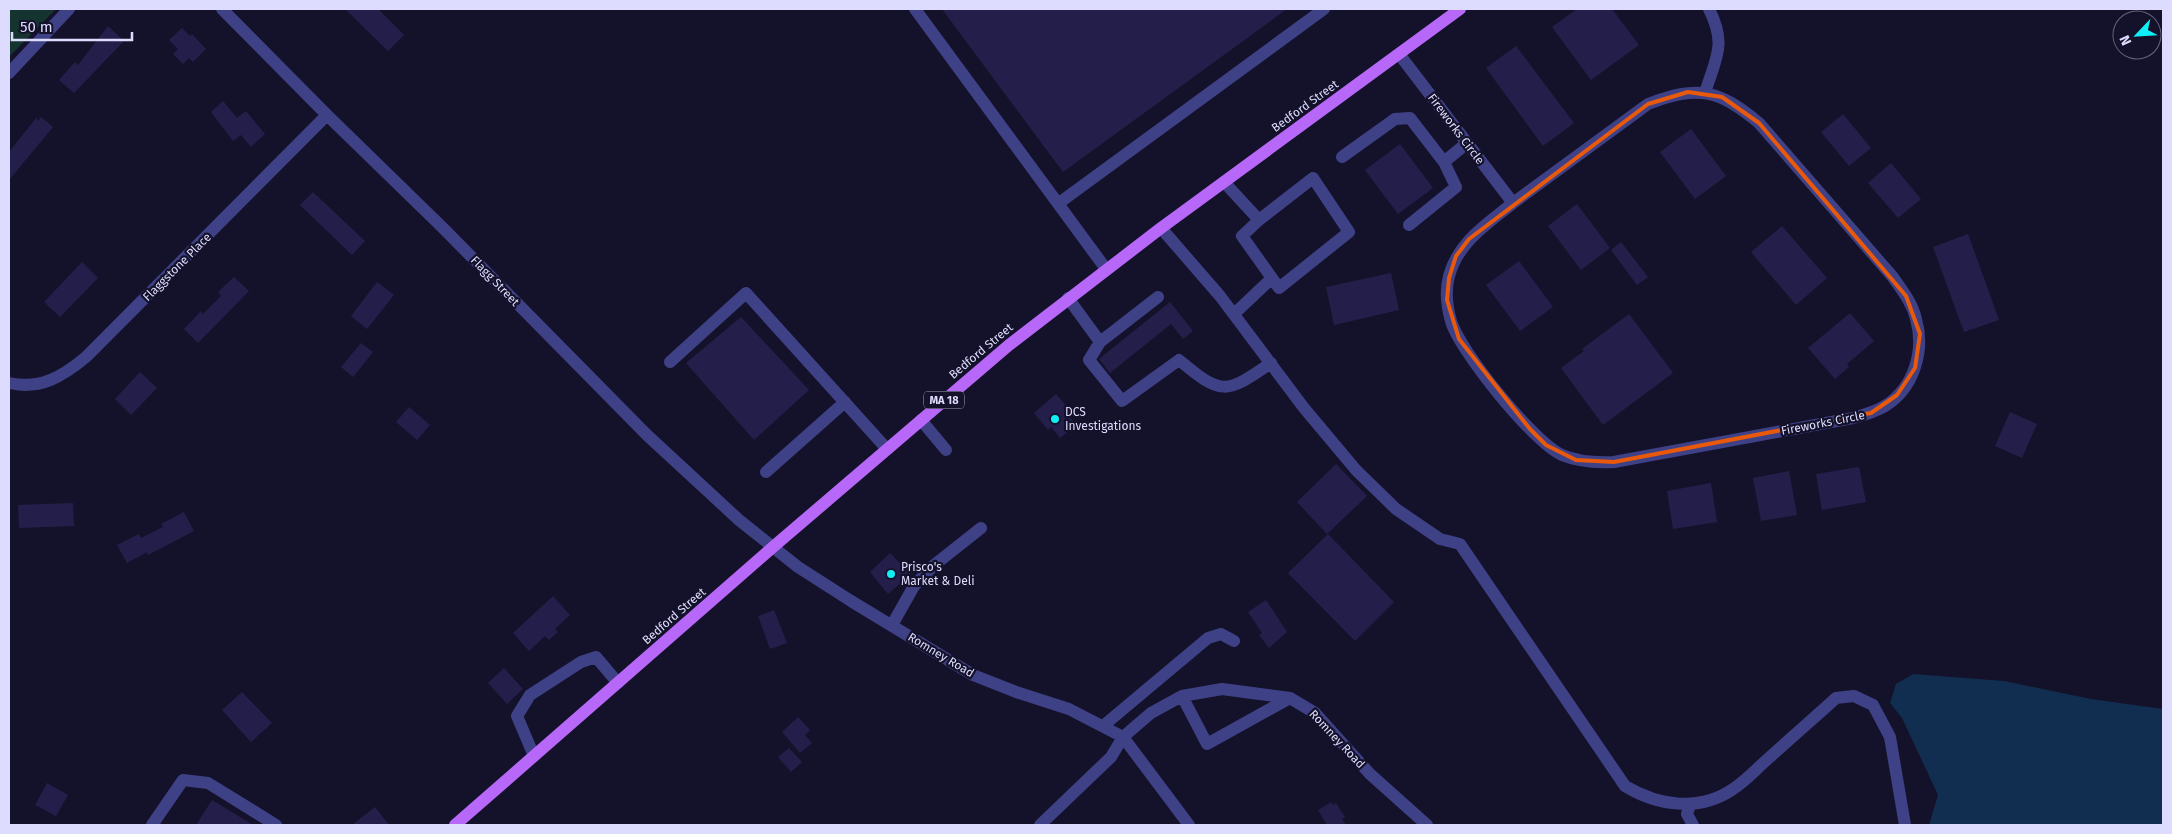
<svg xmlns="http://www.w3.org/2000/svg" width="2172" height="834" font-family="'Fira Sans',sans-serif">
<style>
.green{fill:#153430}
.water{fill:#112d4f}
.building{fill:#241f4a}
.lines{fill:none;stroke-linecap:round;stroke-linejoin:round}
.minor{stroke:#3f4187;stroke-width:12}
.major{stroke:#b868f9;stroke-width:12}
.marked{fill:none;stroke:#e8590c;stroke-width:4;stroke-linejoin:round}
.poi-dot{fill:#10eff5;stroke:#14122a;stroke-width:2}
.labels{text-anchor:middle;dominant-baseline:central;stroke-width:4.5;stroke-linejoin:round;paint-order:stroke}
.shield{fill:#14122a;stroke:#a19fbe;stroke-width:1}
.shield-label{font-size:11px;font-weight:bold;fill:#dedcfe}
.street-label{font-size:12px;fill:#dedcfe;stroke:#14122a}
.poi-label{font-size:12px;fill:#dedcfe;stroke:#14122a;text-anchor:start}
</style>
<rect width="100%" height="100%" fill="#14122a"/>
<path class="green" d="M 9,9 L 56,9 L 9,57 Z"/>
<path class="water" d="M 1913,674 L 2004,681 L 2091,699 L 2163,709 L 2163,825 L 1929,825 L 1938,795 L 1902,718 L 1890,703 L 1896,684 Z"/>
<path class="building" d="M 345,9 L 378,9 L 404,35 L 388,51 Z
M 942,9 L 1287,9 L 1063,172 Z
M 1577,9 L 1612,9 L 1639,45 L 1591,80 L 1552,27 Z
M 108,26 L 124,41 L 74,93 L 59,80 L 75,62 L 78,65 Z
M 182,28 L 190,36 L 192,34 L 206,49 L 193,62 L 189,58 L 183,64 L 173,54 L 178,49 L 169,40 Z
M 1516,46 L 1574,123 L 1543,146 L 1486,68 Z
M 223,101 L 237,118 L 246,111 L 265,134 L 251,147 L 241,135 L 233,141 L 211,112 Z
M 1843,114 L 1871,148 L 1849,166 L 1821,132 Z
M 41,117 L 53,127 L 9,180 L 9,152 L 36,118 L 38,121 Z
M 1691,129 L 1726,176 L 1695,199 L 1660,152 Z
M 1400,144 L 1433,188 L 1398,214 L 1365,170 Z
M 1891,163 L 1921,199 L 1898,218 L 1868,183 Z
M 313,192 L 365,241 L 352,255 L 300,205 Z
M 1577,204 L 1610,248 L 1581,270 L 1548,226 Z
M 1782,226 L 1827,278 L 1796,305 L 1751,252 Z
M 1968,234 L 1999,320 L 1964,332 L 1933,247 Z
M 1621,242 L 1648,277 L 1637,285 L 1611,250 Z
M 1519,261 L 1553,307 L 1520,331 L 1486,285 Z
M 82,262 L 98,278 L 60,317 L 44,302 Z
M 1391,273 L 1399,310 L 1334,325 L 1326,287 Z
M 234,277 L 249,291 L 198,343 L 184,329 L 201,311 L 203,314 L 221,296 L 218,292 Z
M 377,282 L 394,295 L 367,329 L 351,316 Z
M 1170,302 L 1193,331 L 1183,339 L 1171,324 L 1110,373 L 1099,359 Z
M 1850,313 L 1874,341 L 1847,364 L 1849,367 L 1835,379 L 1808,348 Z
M 1629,314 L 1673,373 L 1603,425 L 1561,368 L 1584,351 L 1582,349 Z
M 741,317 L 809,390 L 754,440 L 686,363 Z
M 361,343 L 373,352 L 353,377 L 341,367 Z
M 140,372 L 157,388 L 131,415 L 115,399 Z
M 1056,394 L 1070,410 L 1067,413 L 1076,425 L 1060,438 L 1051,427 L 1048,430 L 1034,413 Z
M 409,407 L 430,425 L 417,440 L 396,422 Z
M 2010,412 L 2037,424 L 2022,458 L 1995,446 Z
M 1336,464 L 1367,496 L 1327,534 L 1297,502 Z
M 1859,467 L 1866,502 L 1822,510 L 1816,474 Z
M 1789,471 L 1797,515 L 1761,521 L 1753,478 Z
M 1711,483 L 1717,522 L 1673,529 L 1667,491 Z
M 73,503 L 74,526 L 19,528 L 18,505 Z
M 184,512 L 194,531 L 148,555 L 147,552 L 127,563 L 117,545 L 139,534 L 141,538 L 163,527 L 161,524 Z
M 1328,534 L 1394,602 L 1355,641 L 1288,573 Z
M 890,553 L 911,574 L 888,594 L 870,572 Z
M 553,596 L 570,615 L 555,629 L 558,632 L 549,640 L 545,636 L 529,651 L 513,633 Z
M 1266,600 L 1287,632 L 1269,648 L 1259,635 L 1262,633 L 1248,612 Z
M 774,610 L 787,643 L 770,649 L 758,616 Z
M 504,668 L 523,689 L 507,704 L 488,683 Z
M 242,692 L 272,723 L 251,742 L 222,710 Z
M 798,717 L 810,730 L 805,735 L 812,743 L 800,753 L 782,732 Z
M 789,748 L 802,762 L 791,772 L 778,757 Z
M 47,783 L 68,795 L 56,816 L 35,805 Z
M 212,800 L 253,825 L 196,825 Z
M 1331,802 L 1333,805 L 1336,803 L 1345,817 L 1342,819 L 1346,825 L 1327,825 L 1318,810 Z
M 375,807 L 389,825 L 352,825 Z"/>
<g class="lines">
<path class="minor" d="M 222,9 L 327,115 L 443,228 L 647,435 L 739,520 L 798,567 L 851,601 L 973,675 L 1016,692 L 1069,709 L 1123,737 L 1189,825
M 915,9 L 1106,269
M 1399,54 L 1513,203 C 1487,224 1458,242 1449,276 C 1445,291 1447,307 1451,321 C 1459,350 1534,443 1562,455 C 1579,462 1596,463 1614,462 L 1853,418 C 1864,415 1875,412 1885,406 C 1914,388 1925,351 1916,319 C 1912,302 1901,289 1892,276 L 1759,123 C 1718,89 1698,85 1648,104 L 1513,203
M 9,73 L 69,9
M 1705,93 C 1716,57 1727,45 1709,9
M 1342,157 L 1395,119 L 1410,118 L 1444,162 L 1467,143
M 1224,182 L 1259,220 L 1313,178 L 1349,232 L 1279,288 L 1242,236 L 1259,220
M 1059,203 L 1324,9
M 1409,225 L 1456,187 L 1444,162
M 1161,228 L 1220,296 L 1304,408 L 1356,470 L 1396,509 L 1440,539 L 1460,544 L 1625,786 C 1658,806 1700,812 1733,789 C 1747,780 1758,767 1770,757 C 1792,737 1814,718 1836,698 L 1854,696 L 1873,705 L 1890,737 L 1905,825
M 1068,298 L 1100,342 L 1158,297
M 1234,314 L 1272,278
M 1100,342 L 1089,360 L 1122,401 L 1179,360 C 1221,395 1225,395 1271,363
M 670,362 L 746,293 L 887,449
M 9,383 C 40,390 62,377 86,357 L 327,115
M 921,420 L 946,450
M 766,472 L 845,402
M 892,625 L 914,586 L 933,566 L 981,528
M 1182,696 L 1207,744 L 1290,698
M 1103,726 L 1208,638 L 1221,634 L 1234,641
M 534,756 L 517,716 L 530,695 L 581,662 L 596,657 L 618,683
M 1690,805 L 1687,814 L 1693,825
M 152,825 L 183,780 L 208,783 L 276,825
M 1040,825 L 1111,757 L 1123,737 L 1151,713 L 1182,696 L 1222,689 L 1290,698 L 1315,713 L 1370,774 L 1427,825"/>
<path class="major" d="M 455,825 L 773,547 L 1009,345 L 1161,228 L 1460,9"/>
</g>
<path class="marked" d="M 1688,92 L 1722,97 L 1759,123 L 1906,296 L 1920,334 L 1915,368 L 1897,395 L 1871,413 L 1614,462 L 1576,460 L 1546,445 L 1530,429 L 1459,339 L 1447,300 L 1449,278 L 1456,256 L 1469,239 L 1648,104 Z"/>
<g class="poi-dot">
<circle cx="1055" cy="419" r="5"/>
<circle cx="891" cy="574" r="5"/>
</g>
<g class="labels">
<rect class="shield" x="924" y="391.5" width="40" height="17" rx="4"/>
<g class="shield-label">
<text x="944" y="400">MA 18</text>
</g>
<g class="street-label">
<text transform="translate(1305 106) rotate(-36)">Bedford Street</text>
<text transform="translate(1456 129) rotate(53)">Fireworks Circle</text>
<text transform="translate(177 267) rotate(-45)">Flaggstone Place</text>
<text transform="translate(495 281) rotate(46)">Flagg Street</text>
<text transform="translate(981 351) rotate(-40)">Bedford Street</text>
<text transform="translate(1823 423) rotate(-11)">Fireworks Circle</text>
<text transform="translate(674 616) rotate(-41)">Bedford Street</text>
<text transform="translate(941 655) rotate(31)">Romney Road</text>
<text transform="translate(1337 739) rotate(47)">Romney Road</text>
</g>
<g class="poi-label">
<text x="1065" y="412">DCS<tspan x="1065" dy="14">Investigations</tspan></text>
<text x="901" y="567">Prisco's<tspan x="901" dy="14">Market &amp; Deli</tspan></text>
</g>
</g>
<rect width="2172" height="834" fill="none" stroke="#dedcfe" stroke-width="20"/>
<g transform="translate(2137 35) rotate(245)"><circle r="24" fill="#14122a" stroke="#65637f"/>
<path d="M0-4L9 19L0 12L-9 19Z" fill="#10eff5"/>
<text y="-8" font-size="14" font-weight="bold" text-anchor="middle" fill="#dedcfe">N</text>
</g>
<path d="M12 32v8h120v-8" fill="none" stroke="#dedcfe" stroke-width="2.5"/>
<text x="20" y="32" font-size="15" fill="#dedcfe" stroke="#14122a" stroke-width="4" paint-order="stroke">50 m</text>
</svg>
